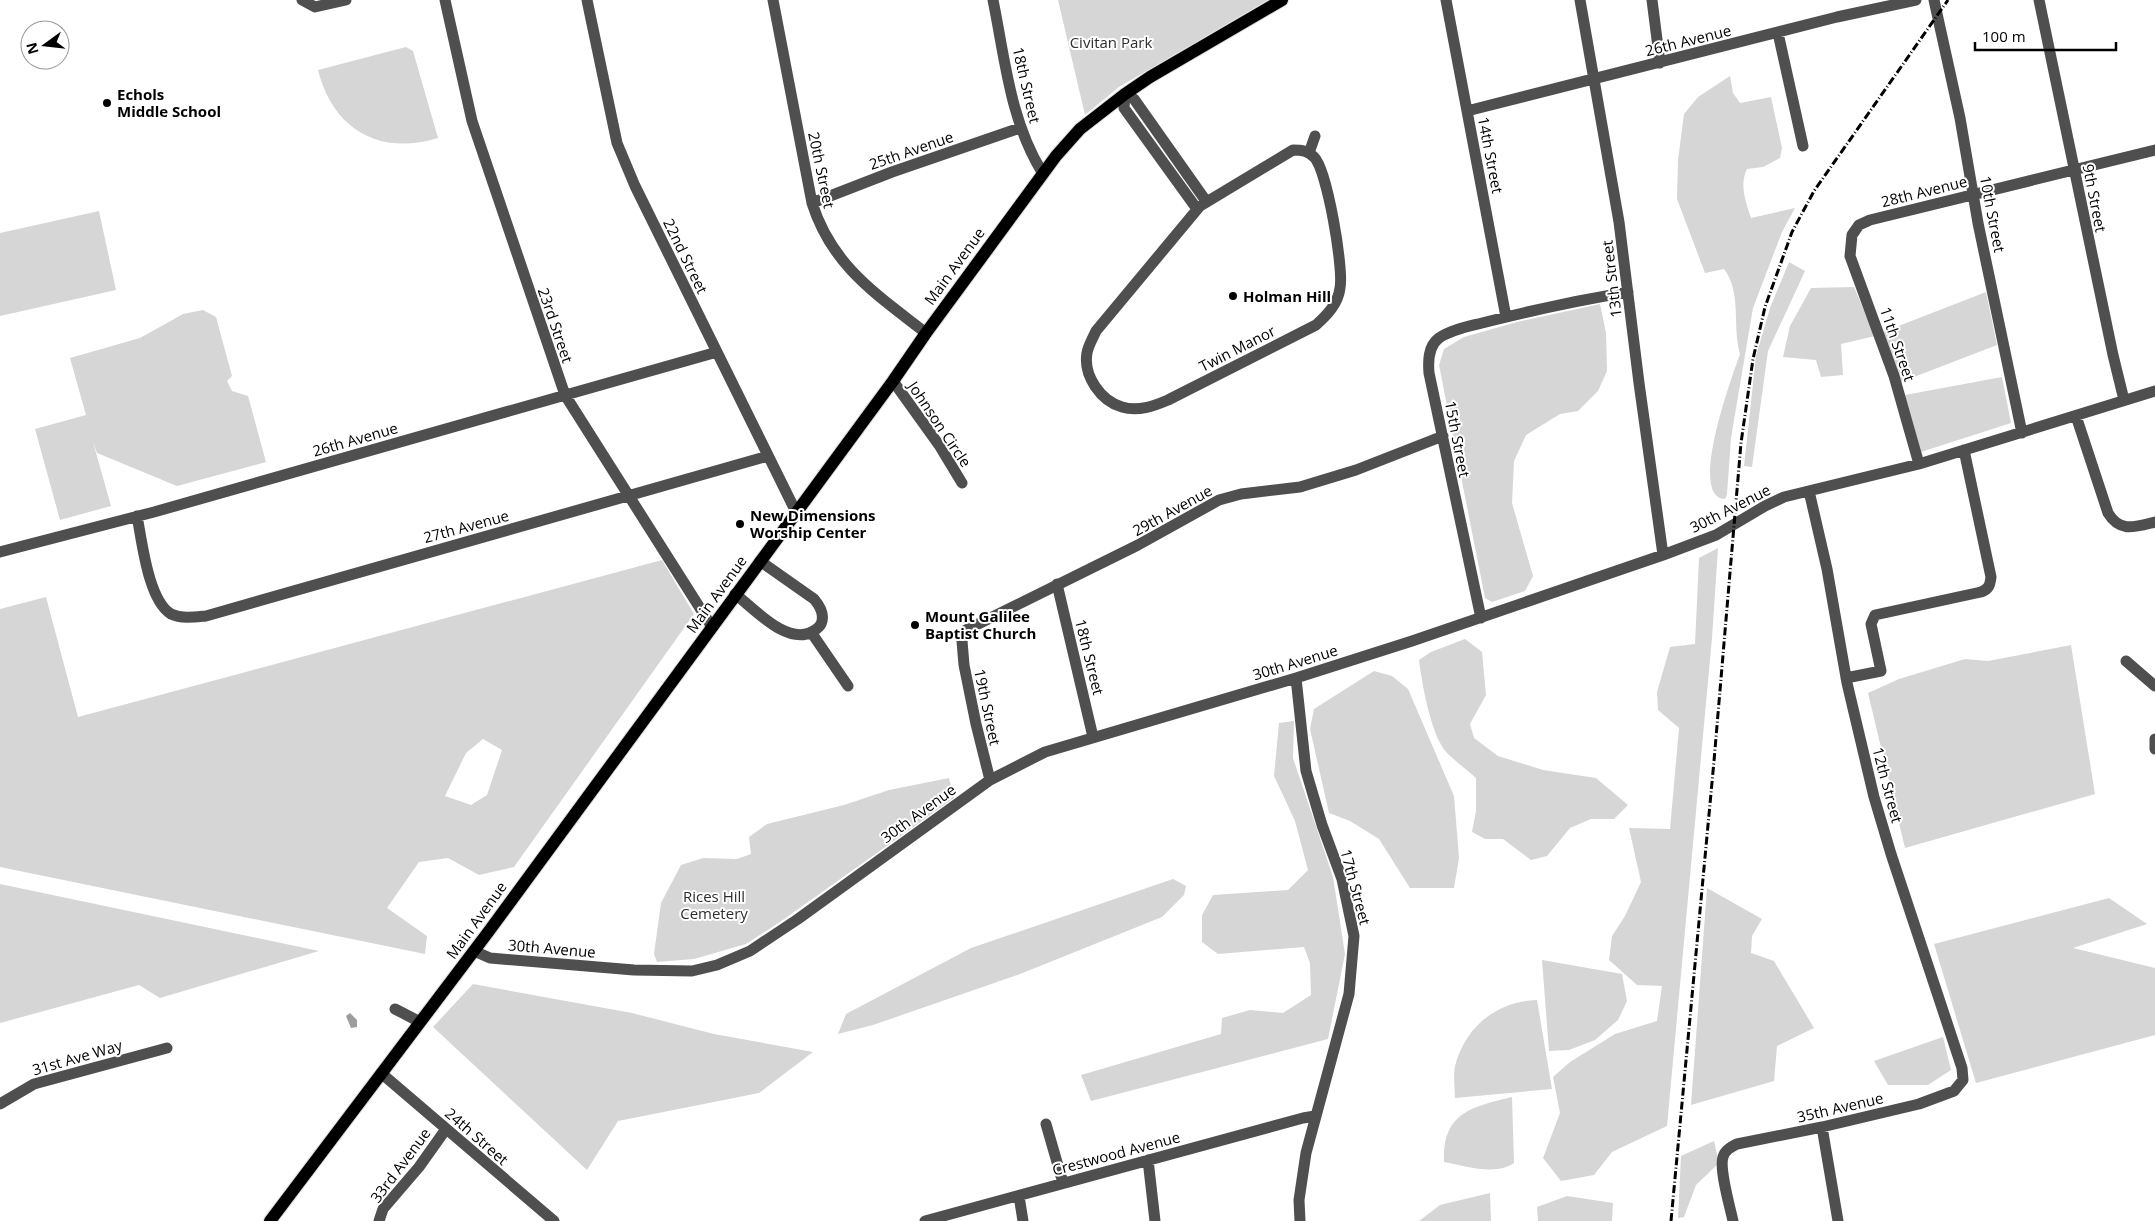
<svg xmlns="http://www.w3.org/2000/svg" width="2155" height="1221" font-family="'Open Sans',sans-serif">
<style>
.green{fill:#d6d6d6;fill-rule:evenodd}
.water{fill:#9d9d9d}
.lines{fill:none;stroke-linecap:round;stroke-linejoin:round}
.major-casing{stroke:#dbdbdb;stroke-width:14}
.minor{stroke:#4f4f4f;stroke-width:11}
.major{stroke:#000;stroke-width:12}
.rail{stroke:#000;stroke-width:3;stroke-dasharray:8 2.5 1 2.5;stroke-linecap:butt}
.poi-dot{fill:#000;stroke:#fff;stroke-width:2}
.labels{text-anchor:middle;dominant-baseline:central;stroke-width:4;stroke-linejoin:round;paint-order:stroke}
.street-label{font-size:15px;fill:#000;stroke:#fff}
.park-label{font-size:15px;fill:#2d2d2d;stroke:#fff}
.poi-label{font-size:15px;font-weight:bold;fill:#000;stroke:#fff;text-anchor:start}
</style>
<rect width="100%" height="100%" fill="#fff"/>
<path class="green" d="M 1058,0 L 1268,0 L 1119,87 L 1085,115 Z
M 406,47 L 413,51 L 438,138 C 380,156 333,130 318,70 Z
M 1730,76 L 1733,93 L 1740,103 L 1771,97 L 1782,148 L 1780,158 L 1763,167 L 1747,169 C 1739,185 1746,202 1751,218 L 1795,208 L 1782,232 L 1753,308 L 1731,438 L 1727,494 L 1725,499 C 1687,498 1733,374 1740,354 C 1732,327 1742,292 1724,269 L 1705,273 L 1677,199 L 1678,160 L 1684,114 L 1698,97 Z
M 99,211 L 116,290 L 0,316 L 0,233 Z
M 1789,262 L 1805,271 L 1768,351 L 1752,467 L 1744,466 L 1756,356 L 1770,308 Z
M 1854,287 L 1875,336 L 1841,344 L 1843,375 L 1821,377 L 1816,360 L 1783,357 L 1790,326 L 1811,288 Z
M 1986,292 L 1997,345 L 1901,382 L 1883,332 Z
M 1600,304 L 1606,333 L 1607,371 L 1598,391 L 1578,411 L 1560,414 L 1526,435 L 1514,461 L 1512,503 L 1533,576 L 1525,591 L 1492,602 L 1485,598 L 1439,365 L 1444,349 L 1464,337 L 1517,322 Z
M 203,310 L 216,317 L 232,376 L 227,381 L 232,391 L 248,396 L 266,462 L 177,486 L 97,453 L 93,442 L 111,506 L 60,520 L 35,429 L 86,415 L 70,358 L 140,338 L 183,314 Z
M 2002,377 L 2011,423 L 1921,452 L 1905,395 Z
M 1718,548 L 1712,638 L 1667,1126 L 1612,1152 L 1594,1175 L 1561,1181 L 1543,1158 L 1560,1113 L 1553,1077 L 1570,1062 L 1615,1034 L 1657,1021 L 1662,986 L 1637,985 L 1609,960 L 1612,936 L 1625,916 L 1641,882 L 1629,828 L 1670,829 L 1679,728 L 1658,710 L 1657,692 L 1670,647 L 1695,644 L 1699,558 Z
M 662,560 L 694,614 L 514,867 L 479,875 L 448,858 L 419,862 L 387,908 L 427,936 L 425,954 L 0,867 L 0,609 L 46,597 L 78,717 ZM 483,739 L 502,750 L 487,795 L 471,805 L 445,796 L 466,753 Z
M 1465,639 L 1482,652 L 1486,695 L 1470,724 L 1474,738 L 1498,756 L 1543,770 L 1596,778 L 1628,805 L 1614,819 L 1591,819 L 1570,828 L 1547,856 L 1531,860 L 1503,839 L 1485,839 L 1472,832 L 1476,811 L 1476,778 C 1467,770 1456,762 1447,753 C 1431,736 1422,684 1419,660 L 1431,652 Z
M 2071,645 L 2095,794 L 1905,848 L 1868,693 L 1899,679 L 1965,659 L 1988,661 Z
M 1374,671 L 1392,676 L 1408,689 L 1454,796 L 1459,858 L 1454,888 L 1410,888 L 1379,839 L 1350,821 L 1329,813 L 1310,729 L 1314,709 Z
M 1294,721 L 1293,758 L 1333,877 L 1345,954 L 1328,1039 L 1091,1101 L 1081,1075 L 1221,1034 L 1222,1018 L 1250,1010 L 1283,1013 L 1311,995 L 1310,963 L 1304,947 L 1218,954 L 1202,942 L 1202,915 L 1213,895 L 1288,890 L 1308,870 L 1295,821 L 1274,776 L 1279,723 Z
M 949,778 L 954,798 L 780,922 L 746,944 L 694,959 L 657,962 L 654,954 L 661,903 L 681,865 L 703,858 L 737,859 L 751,854 L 749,837 L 767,824 L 844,805 L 889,790 Z
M 1173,879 L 1186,886 L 1184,895 L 1162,917 L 1020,974 L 873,1025 L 838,1034 L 846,1014 L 971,948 Z
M 0,884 L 319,951 L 160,998 L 139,985 L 0,1023 Z
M 1707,888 L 1762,919 L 1752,936 L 1751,953 L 1774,961 L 1814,1028 L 1777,1046 L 1774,1081 L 1691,1105 Z
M 2109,898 L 2147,924 L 2073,948 L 2155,968 L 2155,1035 L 1976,1083 L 1934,944 Z
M 1542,960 L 1622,974 L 1627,1001 L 1618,1020 L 1595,1040 L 1569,1050 L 1549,1051 Z
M 473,984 L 632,1013 L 714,1034 L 813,1052 L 759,1093 L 618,1121 L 587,1170 L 433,1027 Z
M 1537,1000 L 1552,1089 L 1455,1098 C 1455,1088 1453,1076 1455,1066 C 1465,1027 1497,1001 1537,1000 Z
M 1943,1037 L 1951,1070 L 1928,1085 L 1888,1085 L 1874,1061 Z
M 1512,1097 L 1514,1163 C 1495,1176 1466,1166 1444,1162 C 1442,1113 1471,1107 1512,1097 Z
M 1714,1141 L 1719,1163 L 1696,1185 L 1684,1217 L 1678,1218 L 1681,1156 Z
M 1490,1193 L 1491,1221 L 1419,1221 L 1440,1205 Z
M 1567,1196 L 1613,1203 L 1612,1221 L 1538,1221 L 1537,1207 Z"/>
<path class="water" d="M 350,1013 L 357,1020 L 357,1027 L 351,1028 L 346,1016 Z"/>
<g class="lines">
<g class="major-casing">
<path id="major" d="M 270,1221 L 489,931 L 893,381 L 926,333 L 1056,156 L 1080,129 L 1125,94 L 1150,77 L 1282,0"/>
</g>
<path class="minor" d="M 302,0 L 315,7 L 346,0
M 445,0 L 472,121 L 565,395 L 712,627
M 587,0 L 617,143 L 635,186 L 796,512
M 773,0 L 812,203 C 832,266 876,294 926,333
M 993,0 C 1005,59 1010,120 1042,172
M 1446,0 L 1506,317
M 1580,0 L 1619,222 L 1639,383 L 1663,555
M 1652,0 L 1660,63
M 1934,0 L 1960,118 L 1978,223 L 2022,433
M 2039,0 L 2113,355 L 2124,400
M 1778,33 L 1803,146
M 1467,111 L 1837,17 L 1916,0
M 1293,150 C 1302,150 1308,151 1314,157 C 1327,169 1344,269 1340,288 C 1338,304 1327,315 1316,325 L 1168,400 C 1154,406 1138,412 1122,407 C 1101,401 1083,376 1087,353 C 1088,346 1093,338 1096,331 L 1200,206 Z
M 1309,153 L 1315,136
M 812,203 L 892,172 L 1020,128
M 1197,209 L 1124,108 L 1125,94 L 1134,99 L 1206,201
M 893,381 L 939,445 L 962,483
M 2076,416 L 2108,513 C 2120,533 2135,527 2155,522
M 1919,464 L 1894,376 L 1850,256 L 1852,235 L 1859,225 L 1870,220 L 2155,150
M 137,516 C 142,541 148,600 171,614 C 182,619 195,617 206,616 L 768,456
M 0,552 L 154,512 L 717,352
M 1057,584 L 1093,737
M 735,594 C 755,609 786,645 812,632 C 815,630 819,628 821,624 C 825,615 820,606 814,599 L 760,561
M 1481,618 L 1429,373 C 1428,361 1428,346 1439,338 C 1452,329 1471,326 1486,322 C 1533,310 1580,300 1628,292
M 811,632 L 848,686
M 2126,661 L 2155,686
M 1296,678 L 1306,771 L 1322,825 L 1342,879 L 1354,936 L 1349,994 L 1306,1153 L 1299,1200 L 1300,1221
M 1846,678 L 1881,671 L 1871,624 L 1875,615 L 1981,592 C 1989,589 1990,585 1991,577 L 1964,450
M 2155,739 L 2155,749
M 990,780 L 976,724 L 964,665 L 962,641 L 966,630 L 1138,545 L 1219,500 L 1241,494 L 1300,487 L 1356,470 L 1443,436
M 474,951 L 490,958 L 634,970 L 692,971 L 717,965 L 750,951 L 798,919 L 990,780 L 1045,752 L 1296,678 L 1412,641 L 1663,555 L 1716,535 L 1765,506 L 1784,497 L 1919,464 L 2155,391
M 395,1009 L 420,1022
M 381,1073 L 554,1221
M 0,1104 L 34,1084 L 167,1048
M 1046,1124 L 1063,1183
M 1822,1127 L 1838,1221
M 1148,1160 L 1155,1221
M 1019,1196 L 1023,1221
M 379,1221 L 383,1209 L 419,1167 L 446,1129
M 925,1221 L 1303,1118 L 1315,1116
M 1733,1221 C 1730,1207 1719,1169 1723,1157 C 1725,1150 1731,1147 1737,1144 L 1822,1127 L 1919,1104 L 1954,1091 L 1963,1080 L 1962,1068 L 1891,854 L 1874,797 L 1847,683 L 1827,569 L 1809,491"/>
<use href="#major" class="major"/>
<path class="rail" d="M 1671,1221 L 1714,761 L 1741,443 L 1753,359 L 1765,307 L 1792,232 L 1814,191 L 1948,0"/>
</g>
<g class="poi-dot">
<circle cx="107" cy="103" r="5"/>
<circle cx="1233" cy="296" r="5"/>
<circle cx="740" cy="524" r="5"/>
<circle cx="915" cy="625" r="5"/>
</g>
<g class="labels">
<g class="street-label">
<text transform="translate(1688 40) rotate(-14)">26th Avenue</text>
<text transform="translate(1027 85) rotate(77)">18th Street</text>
<text transform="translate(911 150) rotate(-19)">25th Avenue</text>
<text transform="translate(1491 155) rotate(79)">14th Street</text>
<text transform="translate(822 170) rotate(78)">20th Street</text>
<text transform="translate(1924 191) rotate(-14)">28th Avenue</text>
<text transform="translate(2095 198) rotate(79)">9th Street</text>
<text transform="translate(1993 214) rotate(79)">10th Street</text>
<text transform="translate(686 256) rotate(64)">22nd Street</text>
<text transform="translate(954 266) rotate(-54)">Main Avenue</text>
<text transform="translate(1611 279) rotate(-97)">13th Street</text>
<text transform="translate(556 325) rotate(71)">23rd Street</text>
<text transform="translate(1898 344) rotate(71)">11th Street</text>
<text transform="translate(1237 348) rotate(-27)">Twin Manor</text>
<text transform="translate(940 424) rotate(56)">Johnson Circle</text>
<text transform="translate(355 439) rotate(-16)">26th Avenue</text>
<text transform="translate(1458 439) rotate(79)">15th Street</text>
<text transform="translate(1730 508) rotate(-27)">30th Avenue</text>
<text transform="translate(1172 510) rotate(-29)">29th Avenue</text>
<text transform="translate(466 526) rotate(-15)">27th Avenue</text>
<text transform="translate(716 594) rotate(-54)">Main Avenue</text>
<text transform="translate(1090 657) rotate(76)">18th Street</text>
<text transform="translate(1295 662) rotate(-17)">30th Avenue</text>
<text transform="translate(988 707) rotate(78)">19th Street</text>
<text transform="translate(1888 785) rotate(75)">12th Street</text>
<text transform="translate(918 813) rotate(-36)">30th Avenue</text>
<text transform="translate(1356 887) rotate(75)">17th Street</text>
<text transform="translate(476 920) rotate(-54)">Main Avenue</text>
<text transform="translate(552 948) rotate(5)">30th Avenue</text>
<text transform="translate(77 1057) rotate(-16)">31st Ave Way</text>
<text transform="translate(1840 1107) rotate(-13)">35th Avenue</text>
<text transform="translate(477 1136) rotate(41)">24th Street</text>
<text transform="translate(1116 1153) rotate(-15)">Crestwood Avenue</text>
<text transform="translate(400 1165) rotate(-53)">33rd Avenue</text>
</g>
<g class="park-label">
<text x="1111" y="42">Civitan Park</text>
<text x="714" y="896">Rices Hill<tspan x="714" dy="17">Cemetery</tspan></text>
</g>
<g class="poi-label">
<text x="117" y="94">Echols<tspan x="117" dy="17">Middle School</tspan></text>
<text x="1243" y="296">Holman Hill</text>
<text x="750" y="515">New Dimensions<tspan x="750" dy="17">Worship Center</tspan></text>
<text x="925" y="616">Mount Galilee<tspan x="925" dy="17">Baptist Church</tspan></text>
</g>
</g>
<g transform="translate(45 45) rotate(255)"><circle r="24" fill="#ffffff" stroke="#999999"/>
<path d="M0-4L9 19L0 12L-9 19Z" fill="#000000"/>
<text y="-8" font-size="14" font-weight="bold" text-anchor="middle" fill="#000000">N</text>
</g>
<path d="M1975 42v8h141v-8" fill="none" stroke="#000000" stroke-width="2.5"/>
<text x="1982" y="42" font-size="15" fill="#000000" stroke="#ffffff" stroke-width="4" paint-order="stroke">100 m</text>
</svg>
